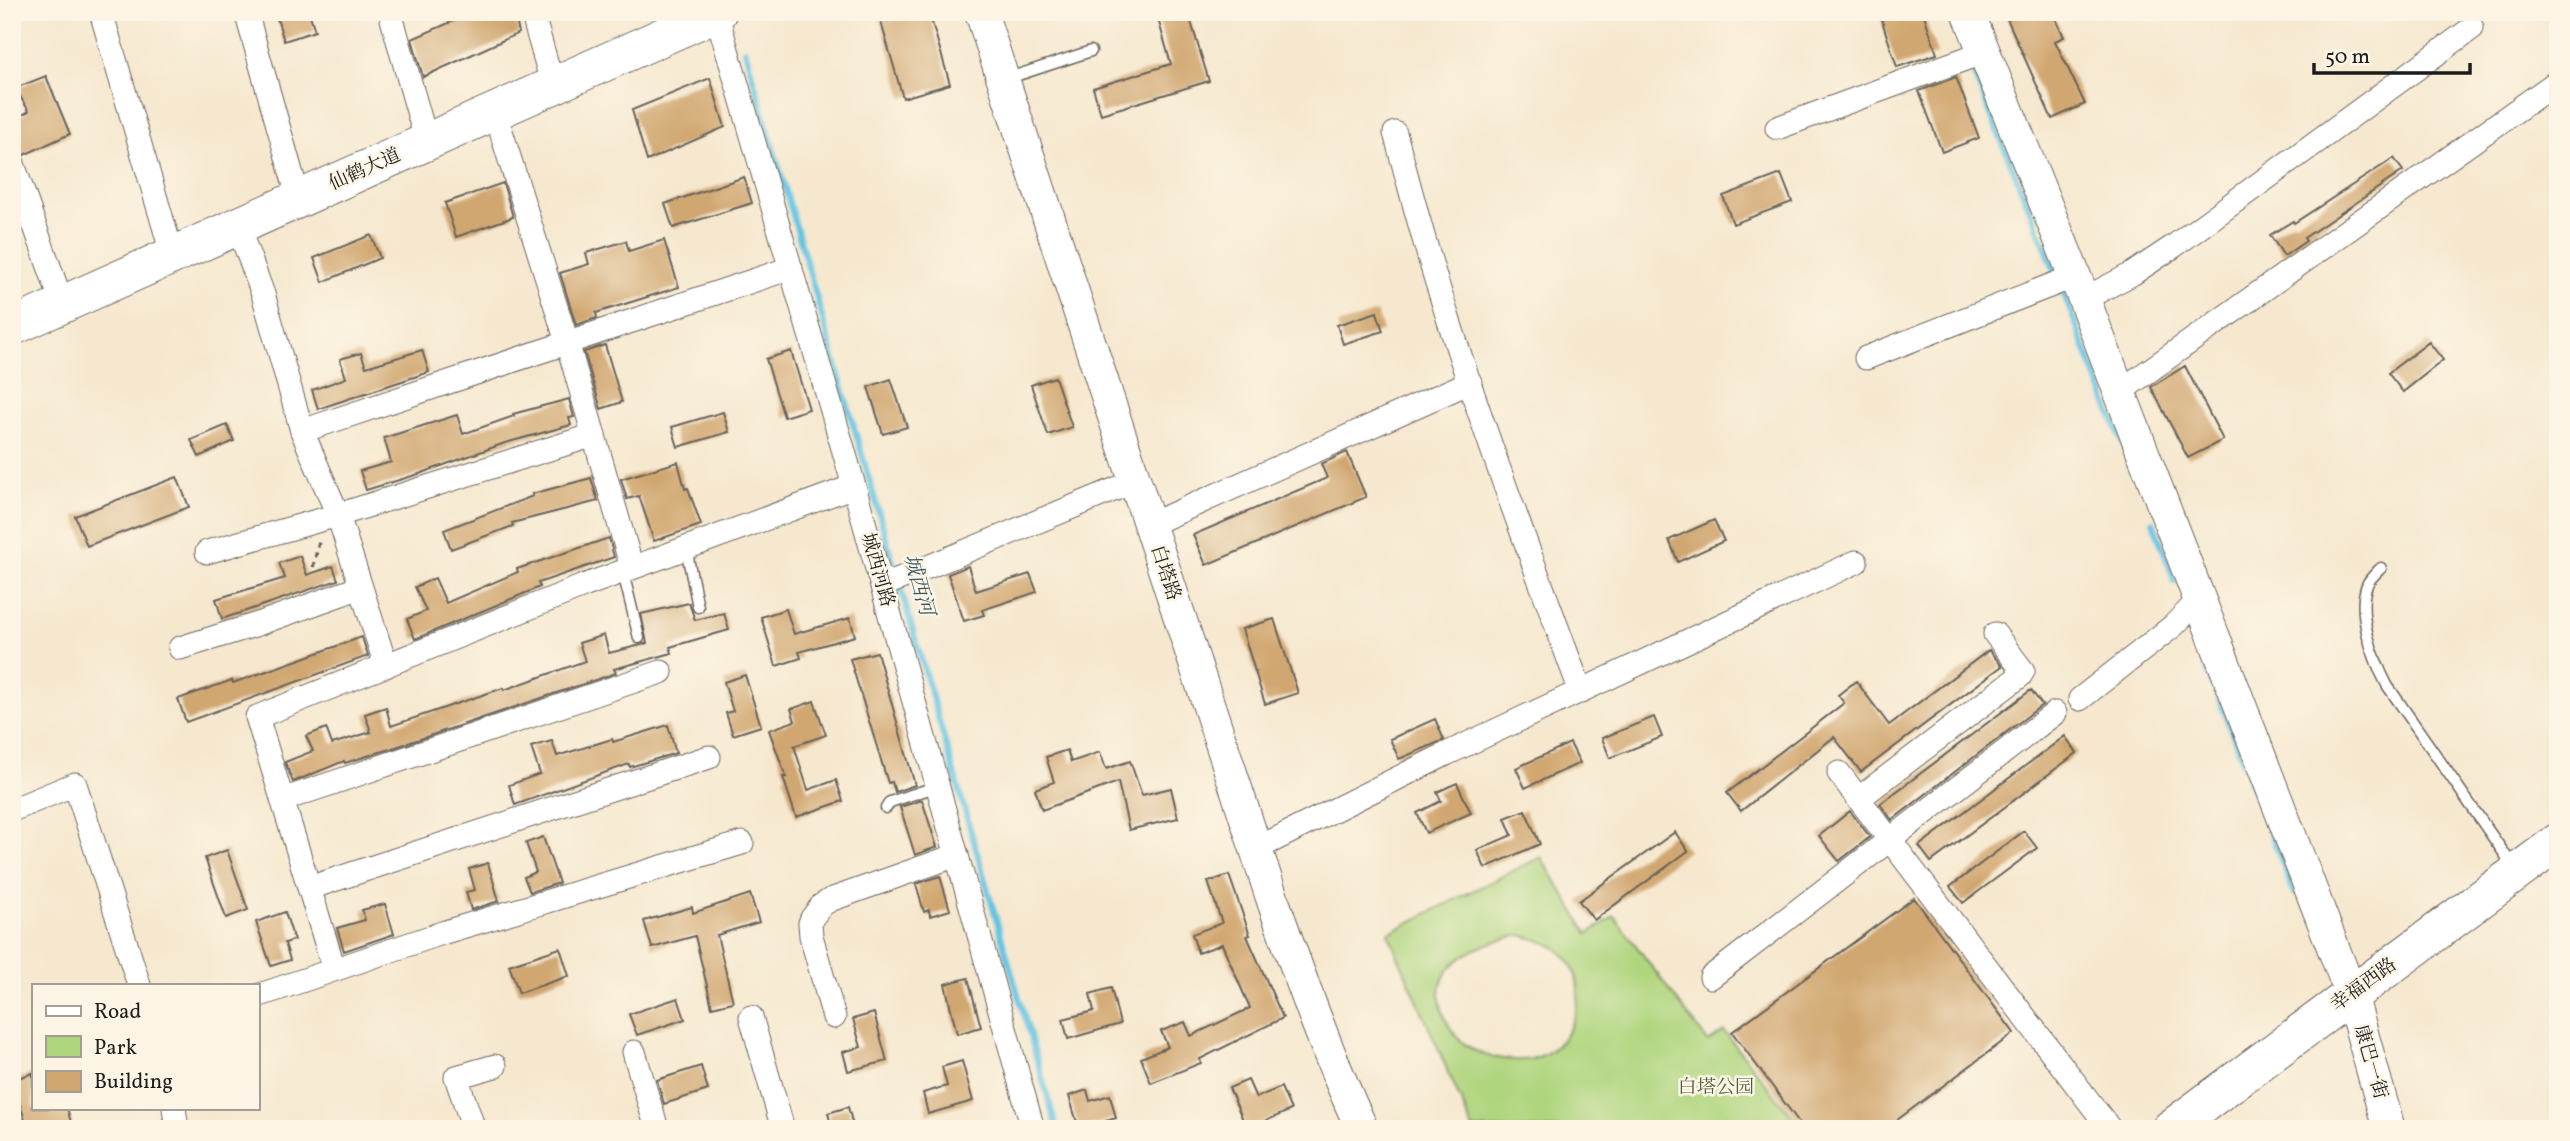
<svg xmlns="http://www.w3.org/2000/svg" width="2570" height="1141" font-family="Vollkorn,'Noto Serif SC',serif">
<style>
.green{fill:#afd57e;stroke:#66784d;stroke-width:2;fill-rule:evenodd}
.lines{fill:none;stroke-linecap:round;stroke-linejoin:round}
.stream{stroke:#65c4e3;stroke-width:6}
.building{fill:#d1a771}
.lane-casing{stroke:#68635b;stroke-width:13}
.street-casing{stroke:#68635b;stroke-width:25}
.secondary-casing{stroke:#68635b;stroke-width:34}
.primary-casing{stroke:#68635b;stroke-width:39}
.path{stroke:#68635b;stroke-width:3.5;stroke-dasharray:5 5;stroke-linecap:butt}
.lane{stroke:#fff;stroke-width:10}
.street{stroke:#fff;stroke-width:23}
.secondary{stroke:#fff;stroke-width:32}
.primary{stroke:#fff;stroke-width:37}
.labels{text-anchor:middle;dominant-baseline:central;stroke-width:5;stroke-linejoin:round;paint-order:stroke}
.street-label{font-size:19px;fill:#1c1c1c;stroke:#fcf5e5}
.park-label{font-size:19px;fill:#4f5d3e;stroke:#fcf5e5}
.water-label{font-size:21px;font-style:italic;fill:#365762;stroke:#fcf5e5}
</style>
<rect width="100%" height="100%" fill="#fcf5e5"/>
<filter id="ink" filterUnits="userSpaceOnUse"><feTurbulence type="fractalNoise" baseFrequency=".0143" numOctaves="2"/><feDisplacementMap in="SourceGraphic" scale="14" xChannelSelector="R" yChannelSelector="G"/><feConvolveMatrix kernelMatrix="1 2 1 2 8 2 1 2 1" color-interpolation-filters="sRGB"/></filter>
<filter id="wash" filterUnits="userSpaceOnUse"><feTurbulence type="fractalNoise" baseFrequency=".00686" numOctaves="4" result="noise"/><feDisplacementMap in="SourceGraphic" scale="28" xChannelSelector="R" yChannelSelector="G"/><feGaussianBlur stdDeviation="1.57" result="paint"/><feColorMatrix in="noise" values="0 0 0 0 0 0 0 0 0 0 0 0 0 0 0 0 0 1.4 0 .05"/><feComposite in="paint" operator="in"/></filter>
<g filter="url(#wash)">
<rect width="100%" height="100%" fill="#f6e8cf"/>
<path class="green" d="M 1541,857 L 1588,934 L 1614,916 L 1708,1042 L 1724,1031 L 1802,1129 L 1473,1129 L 1388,933 ZM 1521,935 C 1533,939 1546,941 1556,948 C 1594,974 1580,1039 1541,1056 C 1527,1062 1508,1061 1493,1057 C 1478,1054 1467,1048 1457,1037 C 1450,1029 1445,1019 1442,1009 C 1428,961 1485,942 1521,935 Z"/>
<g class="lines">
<path class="stream" d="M 1950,12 L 1963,47
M 745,50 L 1057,1129
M 1971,66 L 2057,276
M 2062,290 L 2125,449
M 2153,522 L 2175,582
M 2190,624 L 2194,634
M 2200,651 L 2294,893"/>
</g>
<g id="blocks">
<path class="building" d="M 275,12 L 309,12 L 315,31 L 284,41 Z
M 474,12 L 514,12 L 519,33 L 423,77 L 412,39 Z
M 878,12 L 929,12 L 950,84 L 903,98 Z
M 1156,12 L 1188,12 L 1209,81 L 1101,114 L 1093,88 L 1171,64 Z
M 1879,12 L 1923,12 L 1937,54 L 1897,67 Z
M 2004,12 L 2053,12 L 2064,37 L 2055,41 L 2085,104 L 2052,119 Z
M 46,76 L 70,134 L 24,155 L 12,135 L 12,121 L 29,111 L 15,88 Z
M 1956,77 L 1979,138 L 1942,152 L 1919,91 Z
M 710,78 L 725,127 L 647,161 L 632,110 Z
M 2394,158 L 2403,171 L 2304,238 L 2306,241 L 2284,256 L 2270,235 L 2293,221 L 2294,223 Z
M 1781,174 L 1792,202 L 1733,224 L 1723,196 Z
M 744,177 L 752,203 L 673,228 L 665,204 Z
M 503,183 L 513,217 L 456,237 L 445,203 Z
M 371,235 L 380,258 L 323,282 L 314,258 Z
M 664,240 L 679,287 L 596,313 L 597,318 L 576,325 L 560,273 L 589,264 L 586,253 L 626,241 L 629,251 Z
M 1377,312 L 1383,331 L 1343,344 L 1337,325 Z
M 2429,342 L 2443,360 L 2403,392 L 2388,373 Z
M 605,345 L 622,402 L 601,409 L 584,352 Z
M 422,350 L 429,372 L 318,409 L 312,390 L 346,378 L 340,359 L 361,353 L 366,367 Z
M 791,351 L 809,409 L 784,417 L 766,359 Z
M 2185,366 L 2223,440 L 2188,458 L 2151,387 Z
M 1055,377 L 1072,427 L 1048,435 L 1031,385 Z
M 891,379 L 907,427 L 883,434 L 868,387 Z
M 569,399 L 574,417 L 569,418 L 571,425 L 505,443 L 419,474 L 366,490 L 360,471 L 391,462 L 384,438 L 457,415 L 463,434 L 514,416 L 513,414 Z
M 723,412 L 729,432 L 678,447 L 672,427 Z
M 227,425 L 234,441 L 199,457 L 191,440 Z
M 1347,452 L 1366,497 L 1206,565 L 1193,535 L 1327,478 L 1321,464 Z
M 678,462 L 685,489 L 688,488 L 701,525 L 654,541 L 639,496 L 627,499 L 621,479 Z
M 177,477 L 189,507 L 87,546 L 75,516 Z
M 591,478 L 598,501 L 512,523 L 513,526 L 451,549 L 444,530 L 533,496 L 532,494 Z
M 1714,520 L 1724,541 L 1678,562 L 1669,540 Z
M 609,538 L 614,557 L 538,583 L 540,587 L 415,639 L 407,619 L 426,611 L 415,587 L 435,578 L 446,603 L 518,572 L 517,569 Z
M 300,556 L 307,575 L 333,566 L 338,580 L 222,619 L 216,599 L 285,578 L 279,563 Z
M 968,566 L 976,591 L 1030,574 L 1037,592 L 982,610 L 984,615 L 964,621 L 948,574 Z
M 689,603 L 695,620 L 724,613 L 729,630 L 670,647 L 672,653 L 614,669 L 616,673 L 396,747 L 345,763 L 344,761 L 293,782 L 285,762 L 313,751 L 306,736 L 326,728 L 332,744 L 371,732 L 365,714 L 386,707 L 391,726 L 503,688 L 504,690 L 585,661 L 579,643 L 604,635 L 609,653 L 641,645 L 647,643 L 641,614 Z
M 786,609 L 794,634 L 850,618 L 855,636 L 799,652 L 801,658 L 776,666 L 761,617 Z
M 1274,619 L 1298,693 L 1265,704 L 1242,629 Z
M 362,637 L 368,656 L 186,722 L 178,699 L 232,680 L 233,683 Z
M 1989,650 L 2002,666 L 1861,772 L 1834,737 L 1741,811 L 1727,793 L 1844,703 L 1838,695 L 1856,681 L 1889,725 Z
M 877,652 L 915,785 L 895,792 L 892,782 L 888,783 L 850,659 Z
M 745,675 L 761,726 L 733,735 L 726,713 L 733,711 L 724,682 Z
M 2031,690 L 2042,705 L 1892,820 L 1880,804 Z
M 814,701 L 826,735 L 794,746 L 808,790 L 836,780 L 843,801 L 796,817 L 783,777 L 786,777 L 769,730 L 795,721 L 791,709 Z
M 1654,717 L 1662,737 L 1610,758 L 1602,738 Z
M 1435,719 L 1444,740 L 1399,759 L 1390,739 Z
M 668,725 L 676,753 L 630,767 L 629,764 L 515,805 L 509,785 L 540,774 L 531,747 L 552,741 L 557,756 L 612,739 L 613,742 Z
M 2065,736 L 2077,753 L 1931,862 L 1919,846 Z
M 1570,743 L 1580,763 L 1525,788 L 1516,768 Z
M 1067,750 L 1071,762 L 1100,752 L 1106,769 L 1130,761 L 1142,795 L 1171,788 L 1178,818 L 1129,830 L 1118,782 L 1042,810 L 1035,789 L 1054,782 L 1046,757 Z
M 1457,783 L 1471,813 L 1426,833 L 1417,813 L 1441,801 L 1437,792 Z
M 922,800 L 937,847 L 915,855 L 900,807 Z
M 1525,810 L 1540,844 L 1485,868 L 1477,850 L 1512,835 L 1505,818 Z
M 1850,811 L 1870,837 L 1839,861 L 1819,836 Z
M 2024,831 L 2037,848 L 1963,903 L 1950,887 Z
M 1675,832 L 1688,851 L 1594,920 L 1579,901 Z
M 543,837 L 559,883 L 530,892 L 524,877 L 536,872 L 526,843 Z
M 227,850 L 248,910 L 226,918 L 205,858 Z
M 488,863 L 499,901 L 471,910 L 466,892 L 475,890 L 469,869 Z
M 1229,875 L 1250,935 L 1247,936 L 1283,1018 L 1200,1059 L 1201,1063 L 1151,1083 L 1141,1058 L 1168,1047 L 1161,1031 L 1185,1022 L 1191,1036 L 1250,1008 L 1222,944 L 1198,953 L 1192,934 L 1222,923 L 1208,882 Z
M 940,876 L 950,910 L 930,916 L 929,910 L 924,912 L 916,884 Z
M 750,894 L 759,922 L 717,935 L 733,1002 L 712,1007 L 695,936 L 652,948 L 644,921 L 692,907 L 693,913 Z
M 1914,898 L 2014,1033 L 1885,1129 L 1804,1129 L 1732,1032 Z
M 385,904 L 394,934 L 344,951 L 337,928 L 365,920 L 362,910 Z
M 285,912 L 294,940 L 285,943 L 290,960 L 271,966 L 256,922 Z
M 560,948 L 569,976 L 519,993 L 509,965 Z
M 968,978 L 981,1027 L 957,1034 L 945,984 Z
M 1111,988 L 1120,1024 L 1068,1039 L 1063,1019 L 1094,1011 L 1090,994 Z
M 678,998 L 685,1019 L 637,1035 L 629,1014 Z
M 874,1013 L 887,1061 L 848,1071 L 843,1052 L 861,1047 L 853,1019 Z
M 962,1061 L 973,1101 L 928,1114 L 923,1093 L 947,1086 L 942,1067 Z
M 701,1066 L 708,1090 L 664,1104 L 657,1080 Z
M 33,1073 L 33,1108 L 67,1108 L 73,1129 L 28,1129 L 12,1080 Z
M 1248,1080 L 1256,1098 L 1281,1087 L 1291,1110 L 1247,1129 L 1229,1088 Z
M 1087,1090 L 1090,1101 L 1110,1095 L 1116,1118 L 1079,1129 L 1069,1096 Z
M 848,1107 L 854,1129 L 832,1129 L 828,1113 Z"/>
</g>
</g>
<g filter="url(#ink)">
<use href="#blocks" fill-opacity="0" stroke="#68635b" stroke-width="2"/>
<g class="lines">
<g class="lane-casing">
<path id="lane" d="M 1006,79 L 1091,51
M 686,548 L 698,607
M 2381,568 C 2376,573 2369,579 2367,585 C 2356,613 2374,660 2387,685 L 2513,866
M 623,572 L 639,638
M 886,808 L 890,802 L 938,786"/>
</g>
<g class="street-casing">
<path id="street" d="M 101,12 L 173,257
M 246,12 L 299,200
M 390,12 L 427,143
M 532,12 L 553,86
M 716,12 L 854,486 L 1033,1129
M 495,112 L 567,342 L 632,568
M 1777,128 L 1984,52
M 1395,133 C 1409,184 1422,236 1438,286 C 1480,423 1531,557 1581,692
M 12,161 L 63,306
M 238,227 L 263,294 L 302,431 L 338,515 L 386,666
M 2084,299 L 2132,274 L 2174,246 L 2472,28
M 1866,358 L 2075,276
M 2119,392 L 2558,81
M 302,431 L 791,268
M 1149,525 L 1470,382
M 207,552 L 338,515 L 594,435
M 882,586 L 1135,481
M 180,648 L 258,624 L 361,587
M 2080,699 L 2173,626 L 2200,599
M 1839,773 L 2110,1129
M 1858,799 L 2020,676 L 2023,671 L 1995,634
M 282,800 L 661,672
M 12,810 L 75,784 L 139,985
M 1256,849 L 1446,754 L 1856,562
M 309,888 L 709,757
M 334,969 L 257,717 L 586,585 L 854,486
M 1711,977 L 2055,713
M 257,996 L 445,932 L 742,843
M 751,1017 L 783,1129
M 834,1017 L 811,936 L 810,923 L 812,918 L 822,905 L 830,900 L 957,855
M 634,1052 L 657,1129
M 174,1108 L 177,1129
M 474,1129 L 456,1077 L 495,1066"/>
</g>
<g class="secondary-casing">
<path id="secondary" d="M 981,12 L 1274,904 C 1301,980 1328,1056 1362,1129
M 1968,12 L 2084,299 L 2351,994 L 2389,1129"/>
</g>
<g class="primary-casing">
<path id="primary" d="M 12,327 L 718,12
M 2170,1129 L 2558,842"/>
</g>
<path class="path" d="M 313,567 L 319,542"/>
<use href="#lane" class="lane"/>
<use href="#street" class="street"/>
<use href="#secondary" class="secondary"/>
<use href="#primary" class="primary"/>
</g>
</g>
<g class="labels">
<g class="street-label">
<text transform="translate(365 170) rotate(-24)">仙鹤大道</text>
<text transform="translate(877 570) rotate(74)">城西河路</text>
<text transform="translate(1165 573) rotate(72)">白塔路</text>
<text transform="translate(2364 985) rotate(-36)">幸福西路</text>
<text transform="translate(2370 1062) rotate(74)">康巴一街</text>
</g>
<g class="park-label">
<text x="1716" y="1088">白塔公园</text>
</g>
<g class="water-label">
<text transform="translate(918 585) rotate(74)">城西河</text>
</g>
</g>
<rect width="2570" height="1141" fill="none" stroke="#fcf5e5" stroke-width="42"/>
<rect x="32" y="984" width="228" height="126" fill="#fcf5e5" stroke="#a29e95" stroke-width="2"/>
<rect x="46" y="1006" width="35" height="10" fill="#ffffff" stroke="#a29e95" stroke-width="2"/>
<text x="94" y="1018" font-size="21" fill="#1c1c1c">Road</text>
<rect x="46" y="1036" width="35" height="21" fill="#afd57e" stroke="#a29e95" stroke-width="2"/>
<text x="94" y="1054" font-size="21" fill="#1c1c1c">Park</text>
<rect x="46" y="1071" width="35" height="21" fill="#d1a771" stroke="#a29e95" stroke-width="2"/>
<text x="94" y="1088" font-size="21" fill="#1c1c1c">Building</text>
<path d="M2314 63v10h156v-10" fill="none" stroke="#1c1c1c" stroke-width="3.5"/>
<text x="2325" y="63" font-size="21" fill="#1c1c1c" stroke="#fcf5e5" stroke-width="5" paint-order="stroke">50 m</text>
</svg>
